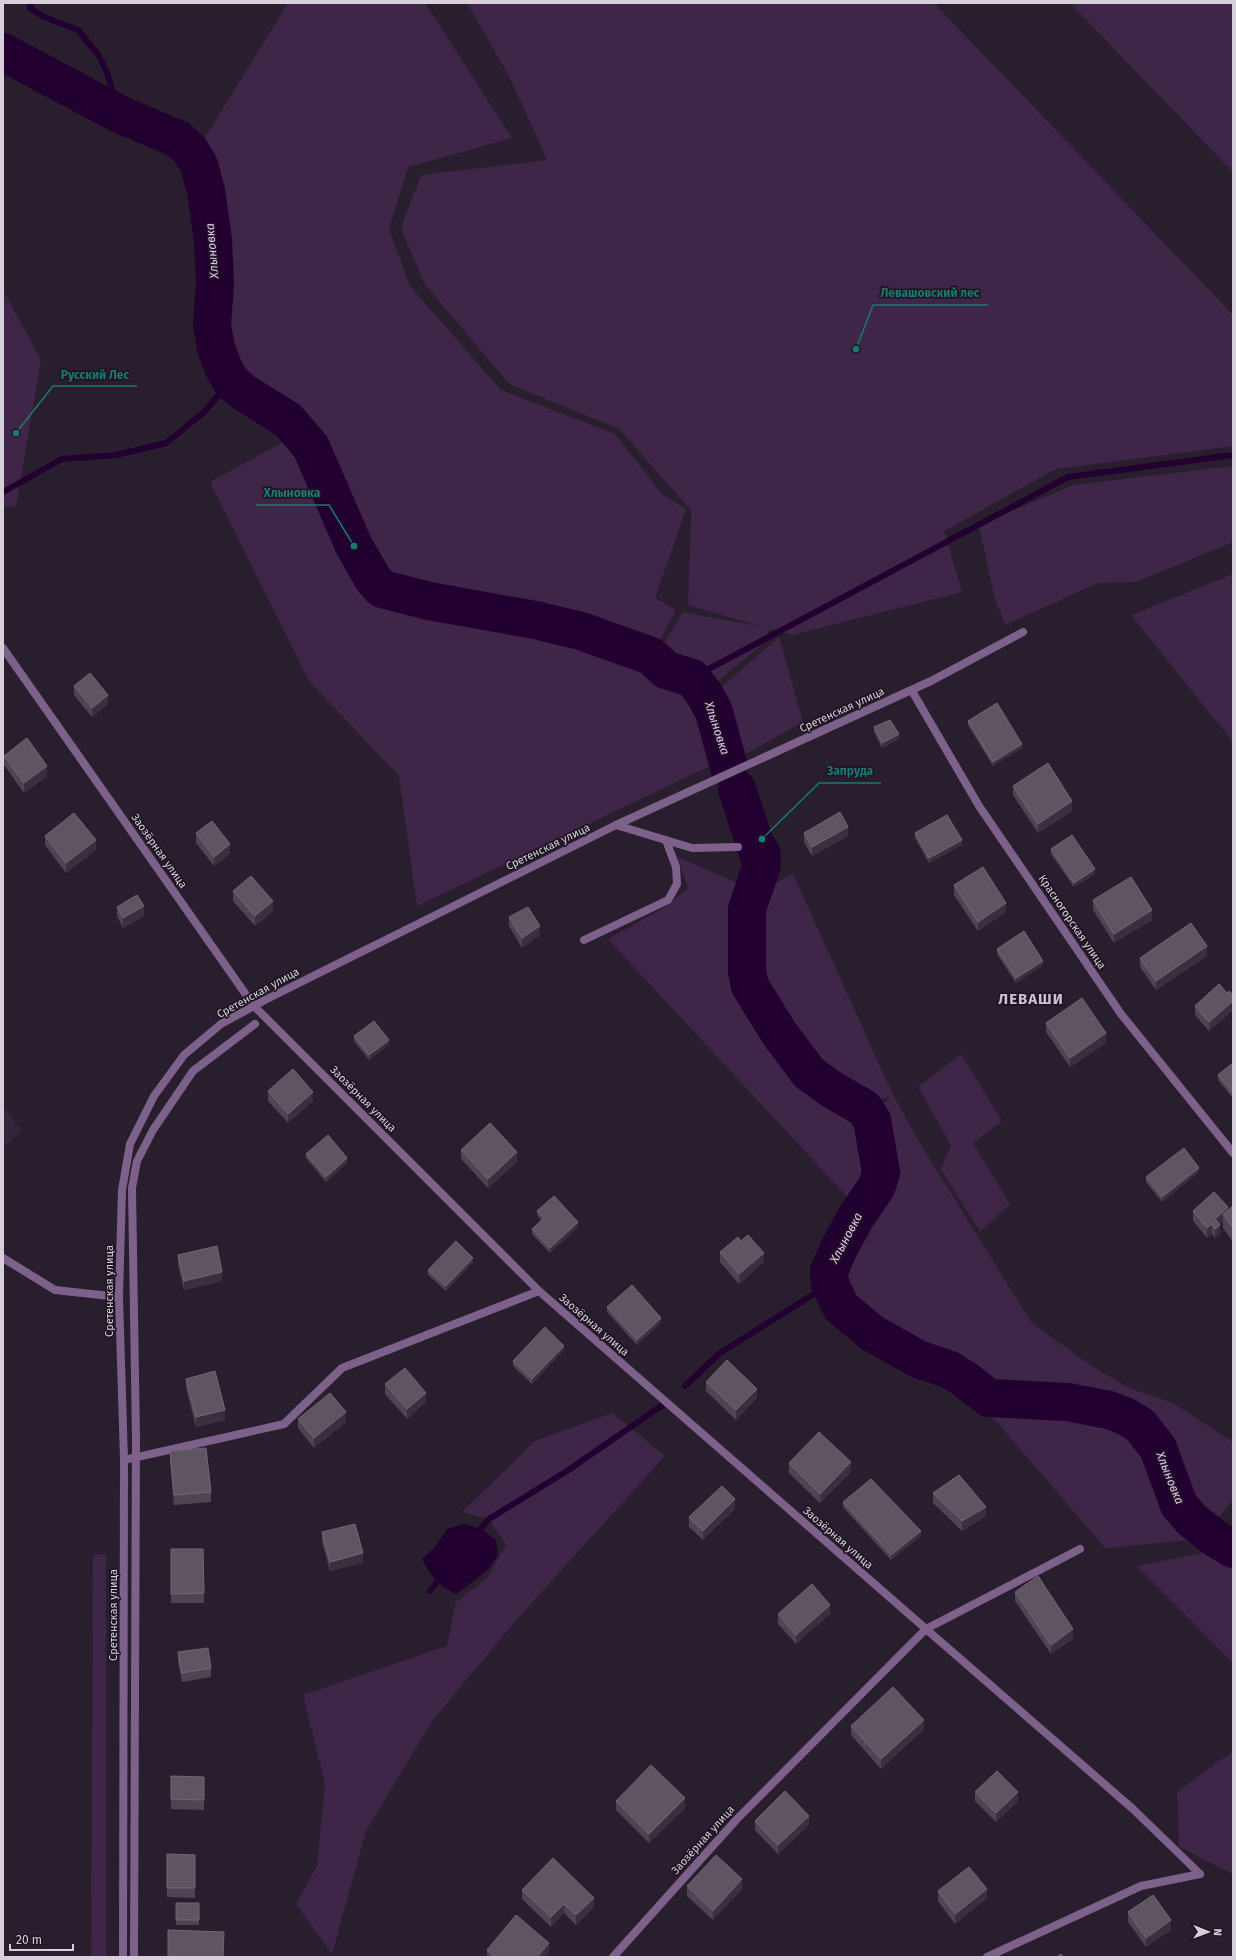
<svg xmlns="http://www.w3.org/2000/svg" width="1236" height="1960" font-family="'Fira Sans',sans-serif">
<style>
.built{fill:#34263a}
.green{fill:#3f2649}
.water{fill:#22002f}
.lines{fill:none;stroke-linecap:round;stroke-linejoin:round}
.stream{stroke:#22002f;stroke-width:6}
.river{stroke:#22002f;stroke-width:38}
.service{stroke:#7e618a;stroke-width:8}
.pedestrian{stroke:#7e618a;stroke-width:8}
.minor{stroke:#7e618a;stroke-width:8}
.wall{fill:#4f4454}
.shaded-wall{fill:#392f3e}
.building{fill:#5e5462;stroke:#716775}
.labels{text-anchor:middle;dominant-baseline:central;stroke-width:3.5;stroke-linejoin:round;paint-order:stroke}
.street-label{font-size:11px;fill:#d7d0da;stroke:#1f1523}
.water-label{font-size:12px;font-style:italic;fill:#e6c3f6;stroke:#1f1523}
.district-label{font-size:15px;font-weight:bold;letter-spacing:1px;fill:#cdc0d3;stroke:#1f1523}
.leader{fill:none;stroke:#197a73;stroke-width:1.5}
.callout-dot{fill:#197a73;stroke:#1f1523;stroke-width:1.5}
.callout-label{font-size:12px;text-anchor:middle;font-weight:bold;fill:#197a73;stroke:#1f1523;stroke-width:3.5;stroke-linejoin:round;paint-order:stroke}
</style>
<rect width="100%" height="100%" fill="#281e2d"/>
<path class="built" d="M 3,1105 L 21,1131 L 3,1148 Z"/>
<path class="green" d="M 288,3 L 425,3 L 512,138 L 408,167 L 389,229 L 410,286 L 501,390 L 615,434 L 662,494 L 686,509 L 655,598 L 676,610 L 655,649 L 544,606 L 522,611 L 478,596 L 449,599 L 415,591 L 387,580 L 364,549 L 352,518 L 329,474 L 324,448 L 311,428 L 279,394 L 245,383 L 226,339 L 234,296 L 222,215 L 203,141 Z
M 467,3 L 934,3 L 1233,315 L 1233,446 L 1056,469 L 944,531 L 962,592 L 792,635 L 770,629 L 763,644 L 718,681 L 692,678 L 659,652 L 683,612 L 763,627 L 688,605 L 691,510 L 619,429 L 509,384 L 424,283 L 401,228 L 421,175 L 547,160 L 509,76 Z
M 1070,3 L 1233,3 L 1233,172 L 1229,168 Z
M 3,290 L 41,360 L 16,506 L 3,507 Z
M 291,438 L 355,570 L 374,597 L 482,617 L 624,651 L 696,706 L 712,765 L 417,906 L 399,776 L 309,681 L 210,482 Z
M 1233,466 L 1233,542 L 1136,582 L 1098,583 L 1005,625 L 994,596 L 979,525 L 1073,485 Z
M 1233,574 L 1233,742 L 1131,615 Z
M 779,637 L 803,722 L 731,762 L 718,690 Z
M 677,857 L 738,883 L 744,989 L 804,1079 L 860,1114 L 867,1185 L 852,1202 L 608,939 L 667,906 L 688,888 Z
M 793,874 L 893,1095 L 921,1145 L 1031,1322 L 1090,1365 L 1129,1388 L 1173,1403 L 1233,1442 L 1233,1500 L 1201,1539 L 1105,1548 L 996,1421 L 909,1361 L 856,1310 L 838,1278 L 894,1178 L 875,1110 L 892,1096 L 874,1101 L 826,1079 L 799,1055 L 776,1018 L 761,989 L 751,960 L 757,912 L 758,892 Z
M 961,1054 L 1002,1121 L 973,1143 L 1010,1204 L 980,1232 L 941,1169 L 951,1145 L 918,1087 Z
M 612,1413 L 665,1456 L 518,1618 L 432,1721 L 366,1831 L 332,1954 L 296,1904 L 317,1866 L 325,1783 L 303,1695 L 447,1646 L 456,1602 L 487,1578 L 506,1545 L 489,1519 L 462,1512 L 535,1441 Z
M 1208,1552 L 1225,1556 L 1233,1564 L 1233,1663 L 1137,1566 Z
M 106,1554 L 106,1957 L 91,1957 L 93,1555 Z
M 1233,1751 L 1233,1874 L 1179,1847 L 1177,1792 Z"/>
<path class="water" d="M 762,807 L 760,829 C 763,831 769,832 771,835 C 784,846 786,868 766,871 L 766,878 L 756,878 L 753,848 L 747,832 L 747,818 Z
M 464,1524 L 481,1529 L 496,1540 L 498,1555 L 487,1571 L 456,1594 C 439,1586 430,1575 422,1559 L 435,1547 L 447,1529 Z"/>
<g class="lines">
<path class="stream" d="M 31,3 L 30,8 L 42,16 L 78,30 L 99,56 L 107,72 L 119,114
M 3,492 L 62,459 L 116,455 L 166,443 L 203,413 L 231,381
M 692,678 L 1068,477 L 1233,455
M 685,1386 L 720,1353 L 830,1284
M 475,1536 L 489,1519 L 567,1471 L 664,1404
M 430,1591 L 441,1577"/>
<path class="river" d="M 3,52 L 119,114 L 178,139 L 190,150 L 199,165 L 206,191 L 213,240 L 215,283 L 212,325 L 216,348 L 224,369 L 231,381 L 243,392 L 288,420 L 311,447 L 354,546 L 373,579 L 382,589 L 429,601 L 535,620 L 581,631 L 651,656 L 666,670 L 692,678 L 705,695 L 714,712 L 729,767
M 737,789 L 762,865 L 747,909 L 747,972 L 750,986 L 779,1033 L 809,1073 L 831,1089 L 864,1108 L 872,1120 L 881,1172 L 877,1186 L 856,1217 L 839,1248 L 829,1271 L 830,1284 L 841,1307 L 872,1333 L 918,1359 L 950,1370 L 966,1380 L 989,1398 L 1068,1402 L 1109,1410 L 1125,1416 L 1140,1425 L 1158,1448 L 1179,1505 L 1192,1520 L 1215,1538 L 1233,1549"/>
<path class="service" d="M 616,825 L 692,848 L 738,847
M 584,940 L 668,900 L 677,884 L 676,867 L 666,840
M 3,1258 L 55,1290 L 119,1297
M 1080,1549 L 926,1629 L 1133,1809 L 1200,1874"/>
<path class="pedestrian" d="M 134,1957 L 136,1439 L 132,1188 L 137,1161 L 153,1130 L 193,1071 L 255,1024"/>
<path class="minor" d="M 3,648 L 254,1006 L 539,1291 L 926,1629 L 737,1819 L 613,1957
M 912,691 L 979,806 L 1121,1014 L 1233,1153
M 124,1460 L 284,1424 L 342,1368 L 539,1291
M 123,1957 L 124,1460 L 119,1297 L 122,1190 L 130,1144 L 154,1096 L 184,1055 L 221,1024 L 265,1000 L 616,825 L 931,681 L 1023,632
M 987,1957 L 1141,1886 L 1200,1874"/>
</g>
<path class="wall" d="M 74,686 L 108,704 L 92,717 L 74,695 Z
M 968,721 L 1022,748 L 993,766 L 968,725 Z
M 874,727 L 899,739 L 882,748 L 874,732 Z
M 4,756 L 47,776 L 24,793 L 4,765 Z
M 1013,786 L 1072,811 L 1038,833 L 1013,795 Z
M 196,833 L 230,854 L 214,866 L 196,843 Z
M 804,833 L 848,836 L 812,856 L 804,842 Z
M 915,833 L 962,845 L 929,863 L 915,838 Z
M 45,836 L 96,850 L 66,873 L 45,845 Z
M 1051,849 L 1095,874 L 1074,887 L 1051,854 Z
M 954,885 L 1006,912 L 978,931 L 954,895 Z
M 233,891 L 273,911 L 255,926 L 233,901 Z
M 1093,900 L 1152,920 L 1114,943 L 1093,910 Z
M 117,907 L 144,916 L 123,928 L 117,916 Z
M 509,917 L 540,935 L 522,948 L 509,926 Z
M 997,949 L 1043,965 L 1016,983 L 997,954 Z
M 1207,956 L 1156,990 L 1140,967 L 1140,958 Z
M 1233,995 L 1233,1010 L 1209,1031 L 1195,1015 L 1195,1006 Z
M 1046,1023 L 1106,1043 L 1070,1067 L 1046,1032 Z
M 354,1036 L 389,1044 L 369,1060 L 354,1041 Z
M 1233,1063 L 1233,1098 L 1218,1080 L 1218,1075 Z
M 268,1091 L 313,1101 L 288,1123 L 268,1101 Z
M 461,1150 L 517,1162 L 488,1188 L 461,1159 Z
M 306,1154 L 347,1163 L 326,1182 L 306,1158 Z
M 1199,1172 L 1162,1202 L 1146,1182 L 1146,1177 Z
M 1233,1206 L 1233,1242 L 1223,1228 L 1223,1221 L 1219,1224 L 1220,1234 L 1215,1238 L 1212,1234 L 1207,1238 L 1193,1221 L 1193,1211 L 1228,1210 Z
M 537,1211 L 578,1227 L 550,1253 L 532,1234 L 532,1229 L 541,1220 L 537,1215 Z
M 741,1241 L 764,1262 L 739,1284 L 720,1262 L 720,1252 Z
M 178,1255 L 222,1281 L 184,1290 L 178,1265 Z
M 473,1262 L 446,1291 L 428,1275 L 428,1270 Z
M 607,1307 L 661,1323 L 637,1345 L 607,1312 Z
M 564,1350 L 532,1384 L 513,1366 L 513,1361 Z
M 186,1379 L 225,1420 L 196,1427 L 186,1388 Z
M 706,1382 L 757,1398 L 736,1420 L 706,1391 Z
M 385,1384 L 426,1402 L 407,1419 L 385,1394 Z
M 298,1419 L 346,1422 L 314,1448 L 298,1428 Z
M 170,1451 L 211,1492 L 211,1502 L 174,1505 L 170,1461 Z
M 789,1463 L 851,1472 L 820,1503 L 789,1473 Z
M 933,1493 L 986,1516 L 962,1531 L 933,1503 Z
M 843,1502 L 921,1536 L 891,1560 L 843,1507 Z
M 735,1509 L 703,1540 L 689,1527 L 689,1517 Z
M 322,1532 L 363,1563 L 330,1571 L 322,1542 Z
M 171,1549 L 203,1549 L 204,1603 L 171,1603 Z
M 1015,1592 L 1073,1639 L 1051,1654 L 1015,1601 Z
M 778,1614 L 830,1614 L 796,1644 L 778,1624 Z
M 178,1652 L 211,1668 L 211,1677 L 182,1682 L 178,1662 Z
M 851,1726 L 924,1729 L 881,1769 L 851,1735 Z
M 171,1776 L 204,1777 L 204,1810 L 171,1809 Z
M 975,1792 L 1018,1801 L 996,1822 L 975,1801 Z
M 616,1801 L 685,1808 L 649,1843 L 616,1810 Z
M 755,1821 L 809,1825 L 778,1854 L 755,1830 Z
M 167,1854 L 195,1855 L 195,1898 L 167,1897 Z
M 687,1886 L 742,1889 L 713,1920 L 687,1896 Z
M 522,1890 L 594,1907 L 576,1925 L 564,1913 L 551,1927 L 522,1899 Z
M 938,1891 L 987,1898 L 955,1924 L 938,1901 Z
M 176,1903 L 199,1903 L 199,1925 L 176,1925 Z
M 1128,1912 L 1171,1930 L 1146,1947 L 1128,1922 Z
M 487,1950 L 549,1952 L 545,1957 L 487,1957 Z"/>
<path class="shaded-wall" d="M 108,695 L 108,704 L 92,717 L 92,708 Z
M 899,734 L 899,739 L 882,748 L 882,743 Z
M 1022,744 L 1022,748 L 993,766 L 993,762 Z
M 47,766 L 47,776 L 24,793 L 24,783 Z
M 1072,801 L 1072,811 L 1038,833 L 1038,824 Z
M 848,827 L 848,836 L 812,856 L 812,847 Z
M 96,840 L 96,850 L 66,873 L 66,863 Z
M 962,840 L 962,845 L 929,863 L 929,858 Z
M 230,844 L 230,854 L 214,866 L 214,857 Z
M 1095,869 L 1095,874 L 1074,887 L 1074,883 Z
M 273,901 L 273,911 L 255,926 L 255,916 Z
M 1006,903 L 1006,912 L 978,931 L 978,922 Z
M 144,906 L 144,916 L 123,928 L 123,918 Z
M 1152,910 L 1152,920 L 1114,943 L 1114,934 Z
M 540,926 L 540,935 L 522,948 L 522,938 Z
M 1207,946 L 1207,956 L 1156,990 L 1156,981 Z
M 1043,961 L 1043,965 L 1016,983 L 1016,978 Z
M 1233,1001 L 1233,1010 L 1209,1031 L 1209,1022 Z
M 1106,1033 L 1106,1043 L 1070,1067 L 1070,1058 Z
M 389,1040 L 389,1044 L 369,1060 L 369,1055 Z
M 313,1092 L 313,1101 L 288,1123 L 288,1114 Z
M 517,1152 L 517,1162 L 488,1188 L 488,1179 Z
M 347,1158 L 347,1163 L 326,1182 L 326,1177 Z
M 1199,1168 L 1199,1172 L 1162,1202 L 1162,1197 Z
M 1228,1207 L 1228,1217 L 1223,1214 L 1223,1221 L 1215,1229 L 1215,1219 Z
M 578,1222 L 578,1227 L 550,1253 L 550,1248 Z
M 1212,1224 L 1212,1234 L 1207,1238 L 1207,1228 Z
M 1220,1225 L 1220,1234 L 1215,1238 L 1215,1229 Z
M 764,1253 L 764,1262 L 739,1284 L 739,1274 Z
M 473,1258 L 473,1262 L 446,1291 L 446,1286 Z
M 222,1272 L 222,1281 L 184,1290 L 184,1281 Z
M 661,1318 L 661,1323 L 637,1345 L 637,1340 Z
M 564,1346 L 564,1350 L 532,1384 L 532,1379 Z
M 757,1389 L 757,1398 L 736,1420 L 736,1410 Z
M 426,1393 L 426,1402 L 407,1419 L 407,1409 Z
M 225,1410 L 225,1420 L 196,1427 L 196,1417 Z
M 346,1412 L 346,1422 L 314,1448 L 314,1438 Z
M 851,1462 L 851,1472 L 820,1503 L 820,1494 Z
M 735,1499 L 735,1509 L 703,1540 L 703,1531 Z
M 986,1507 L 986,1516 L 962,1531 L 962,1521 Z
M 921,1531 L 921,1536 L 891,1560 L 891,1555 Z
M 363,1553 L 363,1563 L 330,1571 L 330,1562 Z
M 830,1605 L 830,1614 L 796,1644 L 796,1635 Z
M 1073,1629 L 1073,1639 L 1051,1654 L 1051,1645 Z
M 924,1720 L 924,1729 L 881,1769 L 881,1759 Z
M 1018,1792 L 1018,1801 L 996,1822 L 996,1813 Z
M 685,1798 L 685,1808 L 649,1843 L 649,1834 Z
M 809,1816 L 809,1825 L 778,1854 L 778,1845 Z
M 742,1879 L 742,1889 L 713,1920 L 713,1911 Z
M 987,1889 L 987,1898 L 955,1924 L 955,1914 Z
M 594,1898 L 594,1907 L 576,1925 L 576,1915 Z
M 564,1904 L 564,1913 L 551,1927 L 551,1917 Z
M 1171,1920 L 1171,1930 L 1146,1947 L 1146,1938 Z
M 549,1943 L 549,1952 L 545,1957 L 537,1957 Z"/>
<path class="building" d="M 90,673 L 108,695 L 92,708 L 74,686 Z
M 997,703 L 1022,744 L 993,762 L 968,721 Z
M 890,720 L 899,734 L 882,743 L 874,727 Z
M 27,738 L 47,766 L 24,783 L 4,756 Z
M 1048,763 L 1072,801 L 1038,824 L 1013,786 Z
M 840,812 L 848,827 L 812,847 L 804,833 Z
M 74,813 L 96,840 L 66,863 L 45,836 Z
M 947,815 L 962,840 L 929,858 L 915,833 Z
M 212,821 L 230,844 L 214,857 L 196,833 Z
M 1072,835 L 1095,869 L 1074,883 L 1051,849 Z
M 983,867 L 1006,903 L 978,922 L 954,885 Z
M 251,876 L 273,901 L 255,916 L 233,891 Z
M 1131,877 L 1152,910 L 1114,934 L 1093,900 Z
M 137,895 L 144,906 L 123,918 L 117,907 Z
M 528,907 L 540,926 L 522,938 L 509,917 Z
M 1191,923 L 1207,946 L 1156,981 L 1140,958 Z
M 1024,931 L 1043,961 L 1016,978 L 997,949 Z
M 1219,984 L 1227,993 L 1229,991 L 1233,995 L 1233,1001 L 1209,1022 L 1195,1006 Z
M 1082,998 L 1106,1033 L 1070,1058 L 1046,1023 Z
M 374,1021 L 389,1040 L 369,1055 L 354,1036 Z
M 1233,1063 L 1233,1093 L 1218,1075 Z
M 293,1069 L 313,1092 L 288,1114 L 268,1091 Z
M 490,1123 L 517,1152 L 488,1179 L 461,1150 Z
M 328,1135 L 347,1158 L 326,1177 L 306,1154 Z
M 1184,1148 L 1199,1168 L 1162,1197 L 1146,1177 Z
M 1214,1192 L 1228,1207 L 1215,1219 L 1220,1225 L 1215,1229 L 1212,1224 L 1207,1228 L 1193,1211 Z
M 554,1196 L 578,1222 L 550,1248 L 532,1229 L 544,1218 L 537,1211 Z
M 1233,1206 L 1233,1228 L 1223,1214 Z
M 748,1235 L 764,1253 L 739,1274 L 720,1252 L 738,1237 L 741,1241 Z
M 456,1241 L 473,1258 L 446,1286 L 428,1270 Z
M 217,1246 L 222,1272 L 184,1281 L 178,1255 Z
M 632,1285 L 661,1318 L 637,1340 L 607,1307 Z
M 545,1327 L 564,1346 L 532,1379 L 513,1361 Z
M 727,1360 L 757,1389 L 736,1410 L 706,1382 Z
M 405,1368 L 426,1393 L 407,1409 L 385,1384 Z
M 215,1371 L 225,1410 L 196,1417 L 186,1379 Z
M 330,1393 L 346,1412 L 314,1438 L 298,1419 Z
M 819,1432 L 851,1462 L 820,1494 L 789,1463 Z
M 206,1448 L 211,1492 L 174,1495 L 170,1451 Z
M 959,1475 L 986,1507 L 962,1521 L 933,1493 Z
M 871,1479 L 921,1531 L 891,1555 L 843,1502 Z
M 722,1486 L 735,1499 L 703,1531 L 689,1517 Z
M 355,1524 L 363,1553 L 330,1562 L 322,1532 Z
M 171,1549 L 203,1549 L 204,1593 L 171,1594 Z
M 1038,1576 L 1073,1629 L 1051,1645 L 1015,1592 Z
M 812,1584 L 830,1605 L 796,1635 L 778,1614 Z
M 208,1648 L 211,1668 L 182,1673 L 178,1652 Z
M 893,1687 L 924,1720 L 881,1759 L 851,1726 Z
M 651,1765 L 685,1798 L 649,1834 L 616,1801 Z
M 997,1771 L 1018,1792 L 996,1813 L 975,1792 Z
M 171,1776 L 204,1777 L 204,1800 L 171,1799 Z
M 785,1791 L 809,1816 L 778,1845 L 755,1821 Z
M 167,1854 L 195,1855 L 195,1888 L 167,1888 Z
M 716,1855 L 742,1879 L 713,1911 L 687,1886 Z
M 553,1858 L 594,1898 L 576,1915 L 564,1904 L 551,1917 L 522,1890 Z
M 969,1867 L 987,1889 L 955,1914 L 938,1891 Z
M 1153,1895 L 1171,1920 L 1146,1938 L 1128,1912 Z
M 176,1903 L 199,1903 L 199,1920 L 176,1920 Z
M 516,1915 L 549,1943 L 537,1957 L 495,1957 L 487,1950 Z
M 168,1930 L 224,1932 L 223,1957 L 168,1957 Z
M 1061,1954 L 1063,1957 L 1057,1957 Z"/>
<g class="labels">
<g class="street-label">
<text transform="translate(842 710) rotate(-25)">Сретенская улица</text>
<text transform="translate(548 847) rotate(-26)">Сретенская улица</text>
<text transform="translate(159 851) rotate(55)">Заозёрная улица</text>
<text transform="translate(1072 922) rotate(56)">Красногорская улица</text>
<text transform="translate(258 993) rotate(-29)">Сретенская улица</text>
<text transform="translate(363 1099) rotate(45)">Заозёрная улица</text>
<text transform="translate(109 1291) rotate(-90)">Сретенская улица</text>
<text transform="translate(594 1325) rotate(41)">Заозёрная улица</text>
<text transform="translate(838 1538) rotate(41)">Заозёрная улица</text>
<text transform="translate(113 1615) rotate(-90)">Сретенская улица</text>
<text transform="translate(703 1840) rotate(-48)">Заозёрная улица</text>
</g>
<g class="water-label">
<text transform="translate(212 251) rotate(-95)">Хлыновка</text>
<text transform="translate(717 728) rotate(72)">Хлыновка</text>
<text transform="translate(846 1238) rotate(-62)">Хлыновка</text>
<text transform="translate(1170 1478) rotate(68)">Хлыновка</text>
</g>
<g class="district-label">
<text x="1031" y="999">ЛЕВАШИ</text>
</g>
</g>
<path class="leader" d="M856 349L873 305H988M16 433L53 386H137M354 546L329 505H256M762 839L819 783H881"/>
<g class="callout-dot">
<circle cx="856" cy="349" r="4"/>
<circle cx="16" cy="433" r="4"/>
<circle cx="354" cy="546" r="4"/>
<circle cx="762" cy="839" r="4"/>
</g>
<g class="callout-label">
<text x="930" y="297">Левашовский лес</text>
<text x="95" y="379">Русский Лес</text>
<text x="292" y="497">Хлыновка</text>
<text x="850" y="775">Запруда</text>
</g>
<rect width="1236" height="1960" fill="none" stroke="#d7d0da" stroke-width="8"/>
<g transform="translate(1208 1932) rotate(91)" stroke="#1f1523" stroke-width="3" paint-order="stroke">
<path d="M0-3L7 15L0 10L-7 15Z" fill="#d7d0da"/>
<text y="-6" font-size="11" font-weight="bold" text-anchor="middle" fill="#d7d0da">N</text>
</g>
<path d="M10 1944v6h63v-6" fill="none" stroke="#d7d0da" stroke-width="2"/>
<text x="16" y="1944" font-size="12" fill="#d7d0da" stroke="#1f1523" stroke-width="3" paint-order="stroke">20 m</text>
</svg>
